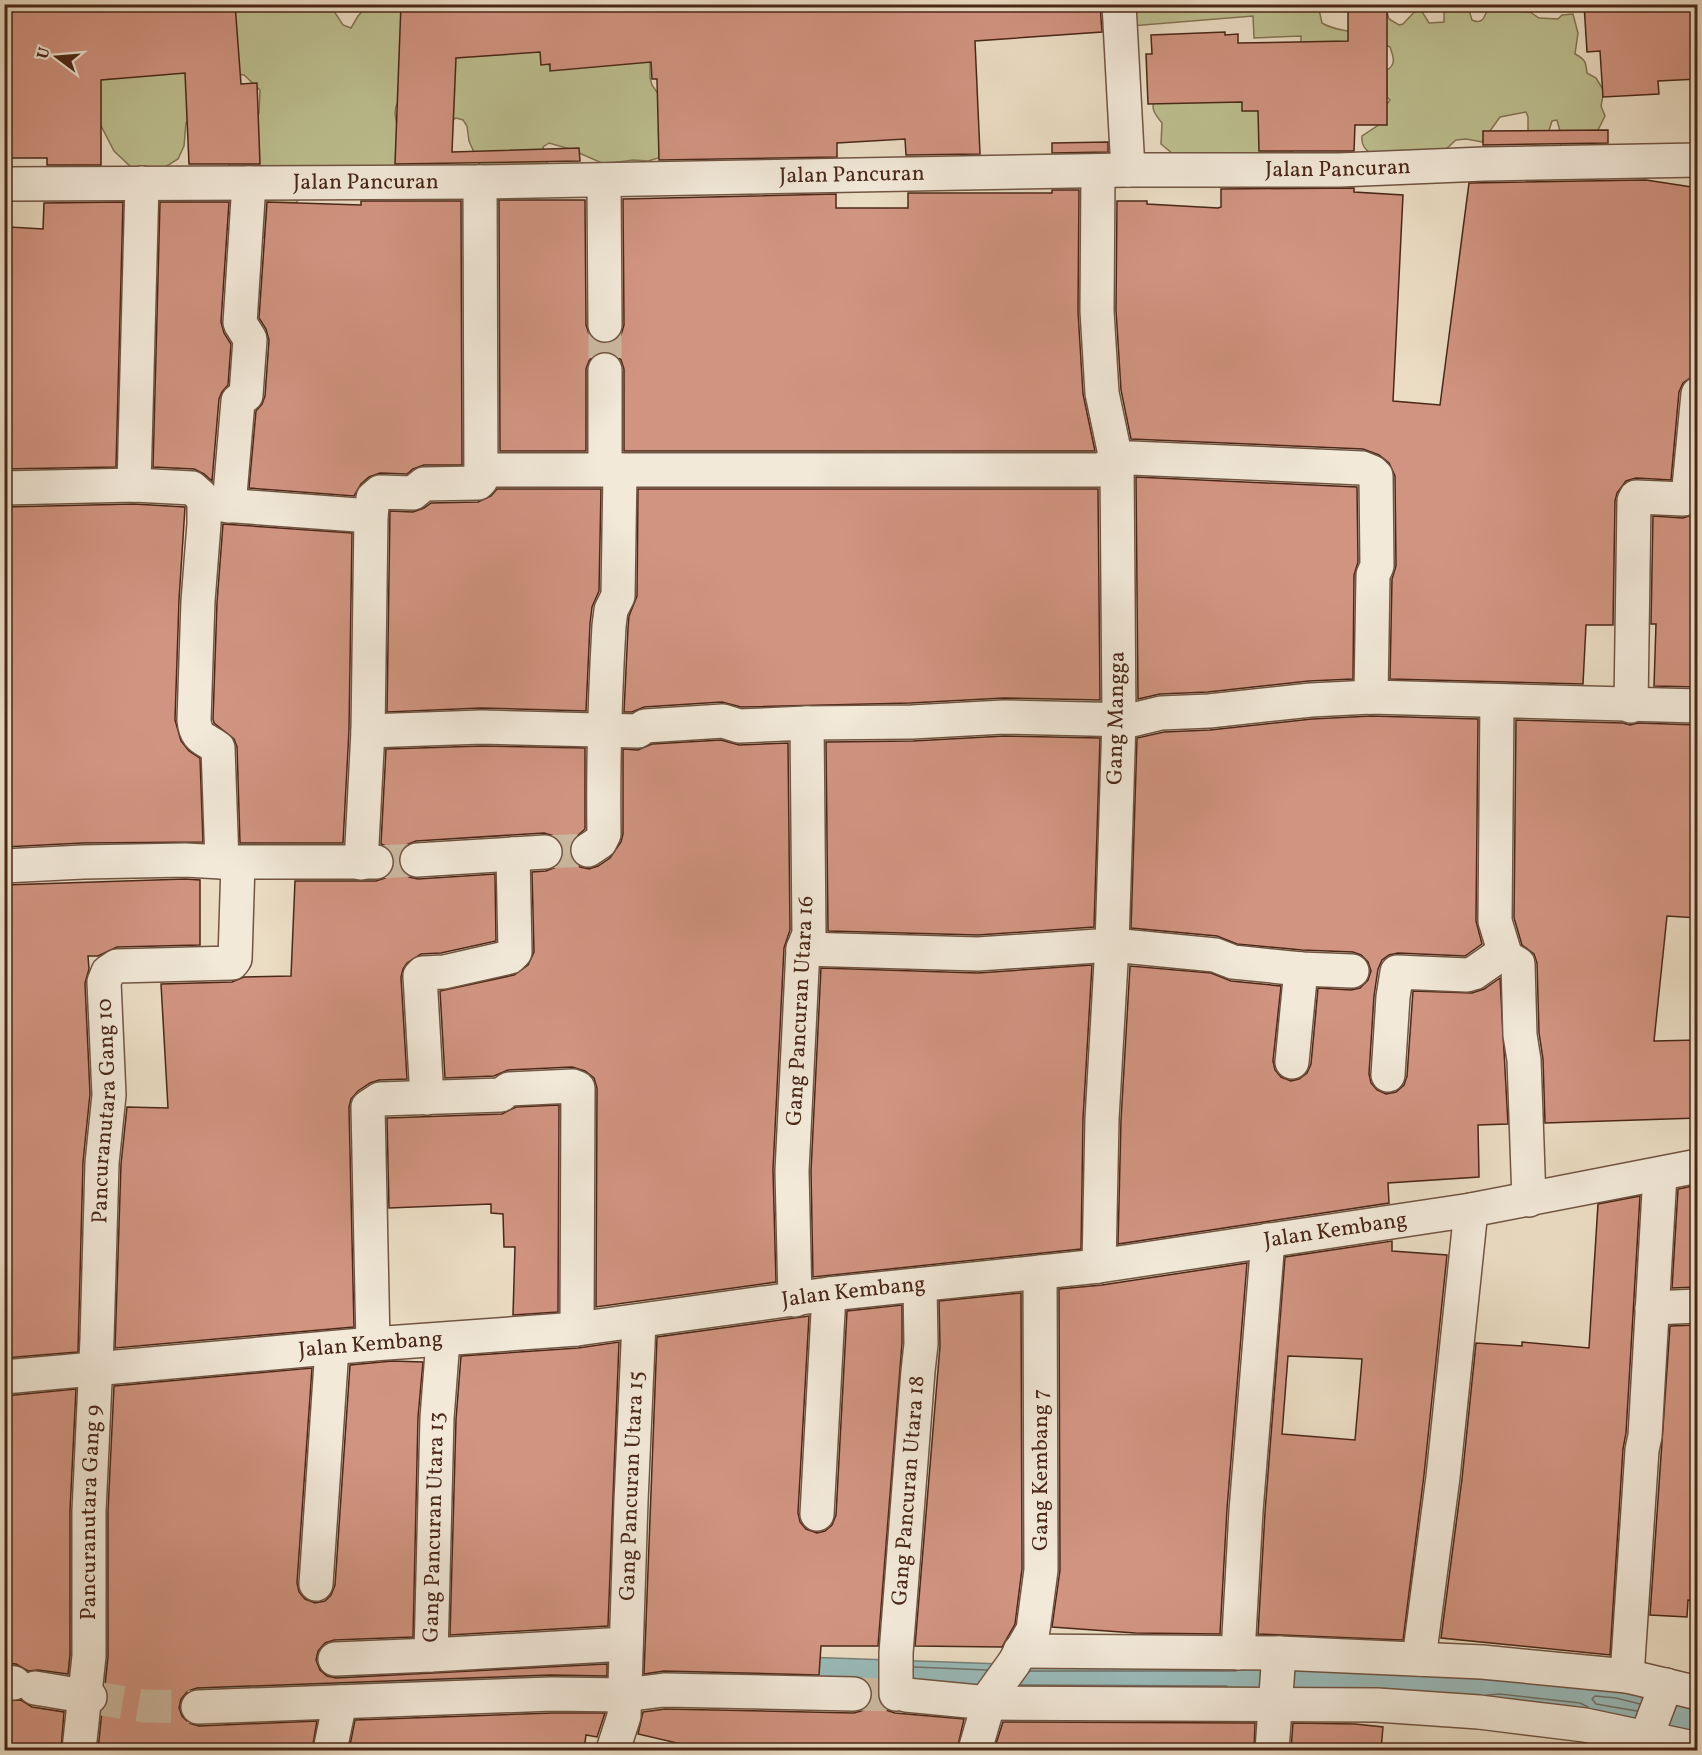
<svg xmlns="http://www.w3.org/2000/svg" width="1702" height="1755" font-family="Vollkorn,serif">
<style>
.green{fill:#bdbf90;stroke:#847354;stroke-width:1.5}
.water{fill:#99bbba;stroke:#798079;stroke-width:1.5}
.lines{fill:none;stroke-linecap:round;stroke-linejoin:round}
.shore{stroke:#727168;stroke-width:1.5}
.building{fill:#d19481;stroke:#4a2717;stroke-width:1.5;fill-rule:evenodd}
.minor-tunnel{stroke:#cbb9a1;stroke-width:33;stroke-dasharray:33 16;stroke-linecap:butt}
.minor-casing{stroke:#725442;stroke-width:36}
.minor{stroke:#f2e9d9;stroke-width:33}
.labels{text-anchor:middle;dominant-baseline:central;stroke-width:6;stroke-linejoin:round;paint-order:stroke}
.street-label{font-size:22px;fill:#4a2717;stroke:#f2e9d9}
</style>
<rect width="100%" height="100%" fill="#ebddc4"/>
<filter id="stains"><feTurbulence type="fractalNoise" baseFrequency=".00333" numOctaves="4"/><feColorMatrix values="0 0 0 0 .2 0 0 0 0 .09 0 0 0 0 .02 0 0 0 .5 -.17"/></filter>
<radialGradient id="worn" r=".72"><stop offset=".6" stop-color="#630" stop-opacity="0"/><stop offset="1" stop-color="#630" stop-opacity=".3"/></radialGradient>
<path class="green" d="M 105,5 L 330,5 L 343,25 L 351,28 L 358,16 L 368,5 L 458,5 L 538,35 L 545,63 L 552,67 L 549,5 L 644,5 L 650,47 L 650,78 L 652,85 L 661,98 L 662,157 L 648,161 L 633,160 L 604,164 L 570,149 L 549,143 L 543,147 L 549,169 L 485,177 L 469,141 L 467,126 L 463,120 L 456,118 L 436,129 L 402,97 C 387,112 401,128 402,146 C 402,156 399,165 396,174 C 383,176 324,178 316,183 C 293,197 285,230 260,239 L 228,167 L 259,113 L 260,90 L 244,75 L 215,72 L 204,99 L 186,123 L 184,146 L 178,159 L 159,171 L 131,167 L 114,151 L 93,110 Z
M 1130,5 L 1318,5 L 1322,23 C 1333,30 1343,29 1355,33 L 1385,5 L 1389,19 L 1399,25 L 1403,24 L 1417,9 L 1421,10 L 1429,23 L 1444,22 L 1444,5 L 1470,5 L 1469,10 L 1472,20 C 1485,26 1485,13 1489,5 L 1502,5 L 1514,11 L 1530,12 L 1539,18 L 1558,19 L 1562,15 L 1573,14 L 1578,33 L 1575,54 C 1585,59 1586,62 1587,73 L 1596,78 L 1604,91 L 1601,106 L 1605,116 L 1589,148 L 1561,146 L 1560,131 L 1557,120 L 1552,121 L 1546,140 L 1528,134 L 1528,117 L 1526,112 L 1500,117 L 1482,142 L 1466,139 L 1456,140 L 1445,150 L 1371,153 C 1365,150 1361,144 1362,136 L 1380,124 L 1383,109 L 1390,100 L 1387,97 L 1387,70 C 1397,64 1393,56 1390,47 L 1386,45 L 1301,47 L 1301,36 L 1254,38 L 1253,16 L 1131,26 Z
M 1155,92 L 1250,102 L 1293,146 L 1289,161 L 1173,154 L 1161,144 L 1162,123 C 1151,110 1152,108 1155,92 Z"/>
<path class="water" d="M 5,1644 L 59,1652 L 110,1663 L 304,1670 L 615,1653 L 776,1656 L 1002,1664 L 1289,1664 L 1618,1685 L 1697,1705 L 1698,1739 L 822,1684 L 200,1701 L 106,1690 L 5,1673 Z"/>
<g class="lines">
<path class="shore" d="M 914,1667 L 987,1670
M 1030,1671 L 1236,1671
M 1020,1685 L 1227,1686
M 1487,1695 L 1500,1694 L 1580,1703 L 1588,1707
M 1637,1711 L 1596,1704 L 1592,1699 L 1595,1696 L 1616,1698 L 1640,1704"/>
</g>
<path class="building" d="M 4,4 L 235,4 L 241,84 L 257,83 L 260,164 L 189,164 L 185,73 L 101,80 L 101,165 L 47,165 L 47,158 L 4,158 L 4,92 L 6,92 Z
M 401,4 L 601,4 L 602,8 L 688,4 L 1100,4 L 1102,32 L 975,41 L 980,154 L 906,155 L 905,139 L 837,143 L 837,157 L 659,160 L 657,79 L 652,79 L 651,62 L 550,71 L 550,64 L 541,65 L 540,52 L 456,58 L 452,152 L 579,148 L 580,161 L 395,164 Z
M 1348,4 L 1387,4 L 1387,125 L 1355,125 L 1354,151 L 1259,151 L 1258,111 L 1242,111 L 1242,102 L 1148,104 L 1146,54 L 1152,54 L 1151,35 L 1225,32 L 1225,35 L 1238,34 L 1238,43 L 1348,41 Z
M 1584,4 L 1675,4 L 1675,8 L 1698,6 L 1698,79 L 1658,81 L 1659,94 L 1603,97 L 1600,51 L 1587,52 Z
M 1608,130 L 1608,143 L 1483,145 L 1483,131 Z
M 1108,142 L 1108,152 L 1052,153 L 1052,143 Z
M 1646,180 L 1698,188 L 1698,345 L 1694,345 L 1693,376 L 1683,383 L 1679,392 L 1671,480 L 1636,478 L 1626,481 L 1617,493 L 1615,501 L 1613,625 L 1586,625 L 1583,684 L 1390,679 L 1392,579 L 1396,566 L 1395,476 L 1389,463 L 1379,455 L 1363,449 L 1131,439 L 1121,390 L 1116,310 L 1117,201 L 1147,201 L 1147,204 L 1218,208 L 1221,207 L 1221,189 L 1354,188 L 1354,192 L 1403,195 L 1393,401 L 1440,405 L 1469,183 Z
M 1052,190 L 1079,190 L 1078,311 L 1083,394 L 1095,451 L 624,451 L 624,369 L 621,360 L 614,354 L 606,351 L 595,354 L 589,361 L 586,369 L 586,451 L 500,451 L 499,200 L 585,200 L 586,325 L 589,334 L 595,341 L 606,344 L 615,341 L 621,335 L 624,325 L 623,199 L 836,194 L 836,208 L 908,208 L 908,193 L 1052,193 Z
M 361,201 L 461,201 L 462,465 L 424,465 L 413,469 L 407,474 L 380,473 L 369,477 L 361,484 L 354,496 L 249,488 L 256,411 L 262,404 L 265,396 L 269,340 L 266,329 L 259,318 L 267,202 L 361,205 Z
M 123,202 L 116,467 L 4,469 L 4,237 L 9,237 L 10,227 L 43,229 L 44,203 Z
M 160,202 L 229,202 L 221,322 L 224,333 L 231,344 L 228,385 L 222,392 L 219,399 L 212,481 L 204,474 L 194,469 L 153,467 Z
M 1136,477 L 1357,487 L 1358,562 L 1354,575 L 1353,679 L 1309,681 L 1208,692 L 1160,694 L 1138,699 Z
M 497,489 L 601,489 L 599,591 L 592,607 L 590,624 L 586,711 L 481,708 L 387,712 L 390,511 L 413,512 L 424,508 L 431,503 L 478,502 L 491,496 Z
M 638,489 L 1098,489 L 1100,700 L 1004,698 L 911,703 L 741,707 L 722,702 L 644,707 L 632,712 L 624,712 L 628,628 L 629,616 L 637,596 Z
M 134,504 L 185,507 L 179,600 L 175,720 L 181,741 L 189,751 L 200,758 L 203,842 L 83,843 L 4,847 L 4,507 Z
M 1698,513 L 1698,687 L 1654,686 L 1656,624 L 1651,624 L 1653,516 L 1683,518 Z
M 223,524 L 352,533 L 349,730 L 343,843 L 240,843 L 237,747 L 234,739 L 214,723 L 213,719 L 217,602 Z
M 1371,716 L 1478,719 L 1476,921 L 1482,944 L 1465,956 L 1398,953 L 1389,955 L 1382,960 L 1378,969 L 1374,996 L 1369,1074 L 1371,1083 L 1377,1090 L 1386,1094 L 1396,1092 L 1404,1085 L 1407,1076 L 1413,991 L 1472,993 L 1484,989 L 1500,978 L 1508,1124 L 1478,1125 L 1479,1177 L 1388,1183 L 1389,1203 L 1118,1244 L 1121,1120 L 1130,966 L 1211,973 L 1231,981 L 1281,986 L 1273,1061 L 1275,1070 L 1281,1077 L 1291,1081 L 1299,1079 L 1307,1073 L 1311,1064 L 1318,988 L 1351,990 L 1360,988 L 1368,980 L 1371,971 L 1368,962 L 1361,955 L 1353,952 L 1302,950 L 1237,944 L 1217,936 L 1131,928 L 1137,738 L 1164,732 L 1210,730 L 1312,719 Z
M 1516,720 L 1623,723 L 1630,725 L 1638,723 L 1698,725 L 1698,918 L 1667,916 L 1654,1041 L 1698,1040 L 1698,1118 L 1545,1123 L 1543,1059 L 1539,1033 L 1537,963 L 1534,954 L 1522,945 L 1514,918 Z
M 1004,736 L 1100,738 L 1094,927 L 978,935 L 828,931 L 826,742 L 913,741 Z
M 721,740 L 739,745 L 788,743 L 790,930 L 784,948 L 773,1170 L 776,1282 L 596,1307 L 597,1088 L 594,1078 L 585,1071 L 572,1067 L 508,1070 L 494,1076 L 445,1078 L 440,991 L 514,975 L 528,965 L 534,952 L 532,872 L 546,871 L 556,867 L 561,861 L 564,851 L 561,842 L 554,836 L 544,833 L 416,841 L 406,845 L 401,851 L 398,861 L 402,871 L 409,877 L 418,879 L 495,874 L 496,941 L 441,953 L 421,954 L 407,963 L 403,969 L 401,977 L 407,1079 L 379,1080 L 370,1083 L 358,1091 L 351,1099 L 349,1107 L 354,1327 L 115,1348 L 121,1164 L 127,1107 L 168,1108 L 161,984 L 232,982 L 244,977 L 291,976 L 295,881 L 376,881 L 385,878 L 392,872 L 395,863 L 392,853 L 386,846 L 381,844 L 386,749 L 482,746 L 585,748 L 585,829 L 572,841 L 569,851 L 573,861 L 580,867 L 589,869 L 598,866 L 610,858 L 621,842 L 623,834 L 623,749 L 638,750 L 652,744 Z
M 185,879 L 200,880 L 200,945 L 117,947 L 98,956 L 88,956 L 89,969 L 85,983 L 90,1094 L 83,1162 L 78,1352 L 4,1358 L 4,885 Z
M 1092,965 L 1083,1119 L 1081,1249 L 813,1277 L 811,1171 L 821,968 L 978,973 Z
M 559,1105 L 558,1312 L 513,1315 L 515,1247 L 504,1247 L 503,1214 L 491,1213 L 491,1204 L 389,1208 L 387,1118 L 502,1114 L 516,1107 Z
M 1698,1185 L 1698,1287 L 1672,1288 L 1678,1189 Z
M 1640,1196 L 1626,1433 L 1623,1449 L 1610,1655 L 1441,1638 L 1462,1479 L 1476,1343 L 1522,1346 L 1522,1342 L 1589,1348 L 1598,1204 Z
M 1392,1241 L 1392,1251 L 1447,1255 L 1424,1475 L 1403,1640 L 1258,1634 L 1265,1512 L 1285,1257 ZM 1288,1356 L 1362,1359 L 1355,1440 L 1282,1434 Z
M 1247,1263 L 1227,1509 L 1220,1634 L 1135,1633 L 1052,1627 L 1060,1570 L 1059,1289 L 1102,1285 Z
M 1021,1293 L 1022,1569 L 1015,1624 L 1002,1647 L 915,1646 L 940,1346 L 939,1301 Z
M 902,1305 L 902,1343 L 878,1646 L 821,1646 L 819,1675 L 664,1671 L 644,1674 L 657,1337 L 809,1316 L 798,1513 L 800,1522 L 806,1529 L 817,1533 L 825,1531 L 832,1525 L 836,1515 L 847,1311 Z
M 1698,1325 L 1698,1601 L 1688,1600 L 1687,1617 L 1650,1615 L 1670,1326 Z
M 619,1342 L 608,1626 L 450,1635 L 456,1419 L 461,1356 L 578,1348 Z
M 392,1361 L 423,1362 L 418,1417 L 413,1637 L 334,1640 L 325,1643 L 318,1651 L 316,1660 L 320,1670 L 327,1676 L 336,1678 L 607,1664 L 607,1676 L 551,1675 L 197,1688 L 188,1691 L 181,1699 L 179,1708 L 182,1716 L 189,1723 L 199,1726 L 317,1721 L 312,1750 L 98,1750 L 102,1711 L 109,1699 L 108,1691 L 105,1686 L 108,1656 L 108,1511 L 114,1386 L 312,1368 L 297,1583 L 299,1592 L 305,1599 L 315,1603 L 325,1601 L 331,1595 L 335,1585 L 350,1365 Z
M 76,1389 L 70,1511 L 70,1655 L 68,1674 L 38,1670 L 28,1671 L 16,1664 L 4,1663 L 4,1396 Z
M 872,1697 L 878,1698 L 880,1704 L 886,1710 L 895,1713 L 964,1719 L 957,1750 L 707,1750 L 638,1734 L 643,1712 L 665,1709 L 854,1713 L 864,1710 L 870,1704 Z
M 21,1700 L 32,1707 L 64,1712 L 61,1750 L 4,1750 L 4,1701 Z
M 552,1713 L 605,1713 L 597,1737 L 586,1735 L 584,1750 L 349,1750 L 355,1720 Z
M 1003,1722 L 1255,1723 L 1254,1750 L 1210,1750 L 1210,1747 L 1140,1750 L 994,1750 Z
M 1293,1723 L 1355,1724 L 1383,1727 L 1381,1750 L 1291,1750 Z"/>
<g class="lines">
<path class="minor-tunnel" d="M 605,325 L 605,370
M 545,852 L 588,850
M 376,862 L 417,860
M 854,1694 L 906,1695
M 90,1697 L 144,1706 L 198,1707"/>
<g class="minor-casing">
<g id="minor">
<path d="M 1119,4 L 1128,170"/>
<path d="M 1098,171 L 1097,311 L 1102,393 L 1117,464 L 1119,720 L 1112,945 L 1102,1119 L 1099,1266"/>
<path d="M 604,180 L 605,325"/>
<path id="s1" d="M 4,184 L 480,182 L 1128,170 L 1339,170 L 1484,164 L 1698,160"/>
<path d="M 605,370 L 605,469"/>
<path d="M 482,470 L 1099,470 L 1131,458 L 1362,468 L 1372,472 L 1376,476 L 1377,566 L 1373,575 L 1371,697"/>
<path d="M 134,485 L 142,183"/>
<path d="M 4,488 L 134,485 L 192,488 L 201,496 L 204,504 L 204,524 L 198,601 L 194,720 C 196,740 205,738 218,748 L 222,862"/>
<path d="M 209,504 L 371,516"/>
<path d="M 229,506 L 238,401 L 246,395 L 250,339 L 240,323 L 249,183"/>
<path d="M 1497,701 L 1495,921 L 1506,957 L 1518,964 L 1520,1035 L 1524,1060 L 1529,1200"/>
<path d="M 1631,706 L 1634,501 L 1636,497 L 1684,499 L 1688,497 L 1698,394"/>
<path d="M 368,731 L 482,727 L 638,731 L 645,726 L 723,721 L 739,726 L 807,723 L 912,722 L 1004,717 L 1132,720 L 1161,713 L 1209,711 L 1311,700 L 1371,697 L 1698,706"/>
<path d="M 588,850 L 600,842 L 604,834 C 603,765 605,695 609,626 L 611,610 L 618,596 L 620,470"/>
<path d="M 417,860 L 545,852"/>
<path d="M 361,863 L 368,731 L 371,516 L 373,498 L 380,492 L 413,493 L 424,484 L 478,483 L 481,480 L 480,182"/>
<path d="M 4,866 L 83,862 L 185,860 L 222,862 L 376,862"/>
<path d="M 803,949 L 978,954 L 1112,945 L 1215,955 L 1233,962 L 1301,969 L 1352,971"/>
<path d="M 1292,1062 L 1301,969"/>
<path d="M 1388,1075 L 1393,997 L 1397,972 L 1467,975 L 1474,973 L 1504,952"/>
<path d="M 427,1098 L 420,976 L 423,973 L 444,972 L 510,957 L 515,952 L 513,854"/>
<path d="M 795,1300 L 792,1171 L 803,949 L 809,934 L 807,723"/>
<path d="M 1652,1308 L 1698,1306"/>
<path d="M 373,1344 L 368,1107 L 380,1099 L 501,1095 L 509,1089 L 573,1086 L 578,1088 L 577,1329"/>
<path id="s2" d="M 4,1377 L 373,1344 L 577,1329 L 829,1294 L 1099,1266 L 1471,1210 L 1698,1166"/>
<path d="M 817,1514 L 829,1294"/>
<path d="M 316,1584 L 332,1348"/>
<path d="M 1020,1651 L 1279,1653 L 1482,1662 L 1627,1676 L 1698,1693"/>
<path d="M 1238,1653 L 1246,1511 L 1268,1240"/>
<path d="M 431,1655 L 626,1644"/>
<path id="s3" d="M 335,1659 L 431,1655 L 437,1418 L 443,1340"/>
<path d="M 1419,1659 L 1443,1477 L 1471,1210"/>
<path d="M 1627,1676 L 1642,1450 L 1645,1436 L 1660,1174"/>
<path d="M 4,1682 L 14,1683"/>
<path d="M 35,1688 L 90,1697"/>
<path id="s4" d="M 896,1694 L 896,1653 L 918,1371 L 921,1344 L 920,1285"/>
<path d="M 906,1695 L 989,1703 L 1377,1705 L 1479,1712 L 1585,1725 L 1698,1749"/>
<path d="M 198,1707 L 552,1694 L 624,1695 L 664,1690 L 854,1694"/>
<path d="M 1646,1738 L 1666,1685"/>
<path id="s5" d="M 79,1750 L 89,1656 L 89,1511 L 97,1339 L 102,1163 L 109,1095 L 104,982 L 108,972 L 117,966 L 232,963 L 235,959 L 238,863"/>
<path d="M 330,1750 L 340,1702"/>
<path id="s6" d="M 613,1750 L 624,1716 L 631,1501 L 639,1322"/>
<path d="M 975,1750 L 991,1695 L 1014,1663 L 1033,1630 L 1041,1570 L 1040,1272"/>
<path d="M 1272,1750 L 1279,1653"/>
</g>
</g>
<use href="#minor" class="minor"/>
</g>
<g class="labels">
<g class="street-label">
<text stroke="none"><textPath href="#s1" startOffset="1334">Jalan Pancuran</textPath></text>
<text stroke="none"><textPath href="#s1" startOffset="848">Jalan Pancuran</textPath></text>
<text stroke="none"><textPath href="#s1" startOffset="362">Jalan Pancuran</textPath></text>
<text transform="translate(1117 718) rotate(-89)">Gang Mangga</text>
<text transform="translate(801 1011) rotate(-87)">Gang Pancuran Utara 16</text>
<text stroke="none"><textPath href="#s5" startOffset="640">Pancuranutara Gang 10</textPath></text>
<text stroke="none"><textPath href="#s2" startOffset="1340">Jalan Kembang</textPath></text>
<text stroke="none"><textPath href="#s2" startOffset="854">Jalan Kembang</textPath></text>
<text stroke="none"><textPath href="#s2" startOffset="368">Jalan Kembang</textPath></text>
<text transform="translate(1041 1470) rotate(-90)">Gang Kembang 7</text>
<text stroke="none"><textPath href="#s6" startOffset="266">Gang Pancuran Utara 15</textPath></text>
<text stroke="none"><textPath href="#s4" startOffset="204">Gang Pancuran Utara 18</textPath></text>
<text stroke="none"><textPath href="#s5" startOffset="238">Pancuranutara Gang 9</textPath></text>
<text stroke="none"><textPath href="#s3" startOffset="224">Gang Pancuran Utara 13</textPath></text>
</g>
</g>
<rect width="1702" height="1755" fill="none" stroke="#ebddc4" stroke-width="24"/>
<rect x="6" y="6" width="1690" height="1743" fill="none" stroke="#4a2717" stroke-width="3"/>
<rect x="12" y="12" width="1678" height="1731" fill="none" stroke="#4a2717" stroke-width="1.5"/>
<g transform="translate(57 57) rotate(286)" stroke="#f2e9d9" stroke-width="4.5" paint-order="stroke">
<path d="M0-4.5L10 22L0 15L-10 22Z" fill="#4a2717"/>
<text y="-9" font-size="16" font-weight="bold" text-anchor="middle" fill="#4a2717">U</text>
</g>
<rect width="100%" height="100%" filter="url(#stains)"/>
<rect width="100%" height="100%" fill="url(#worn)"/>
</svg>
